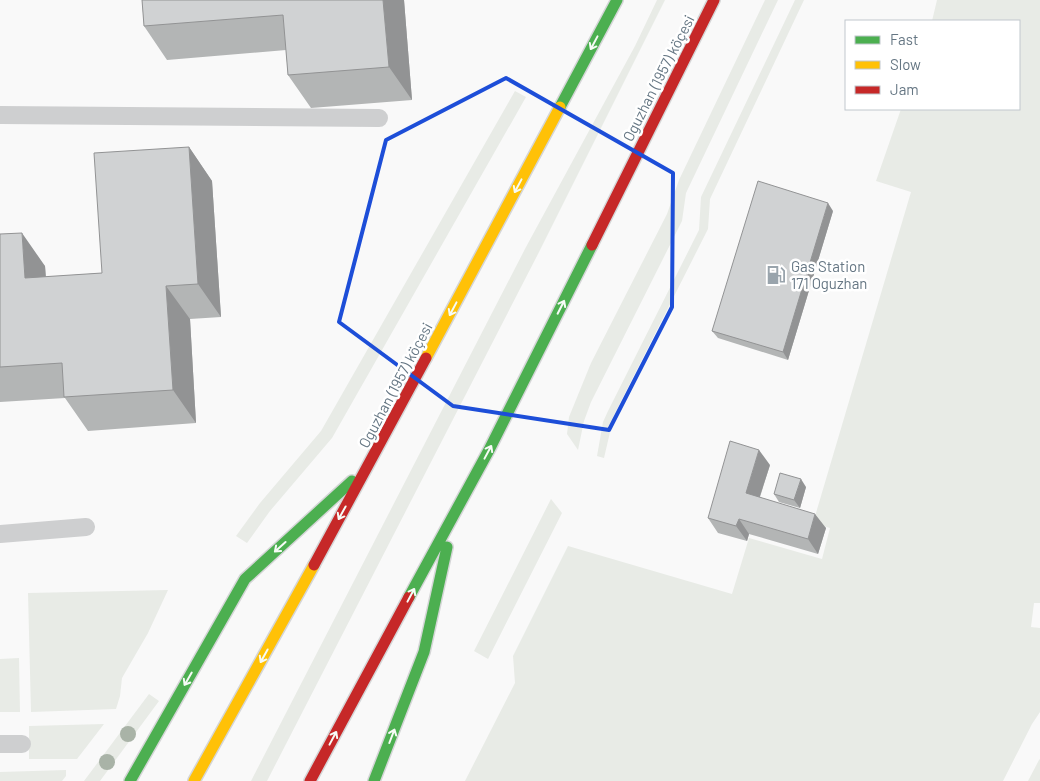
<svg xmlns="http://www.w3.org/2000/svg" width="1040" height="781" font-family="Barlow,sans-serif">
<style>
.green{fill:#e8ebe6}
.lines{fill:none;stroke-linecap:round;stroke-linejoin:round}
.fast-casing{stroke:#d5d6d7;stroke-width:14}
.slow-casing{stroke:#d5d6d7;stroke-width:14}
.jam-casing{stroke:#d5d6d7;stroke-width:14}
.lane{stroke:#cecfd0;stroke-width:18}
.fast{stroke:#4caf50;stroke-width:11}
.slow{stroke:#ffc107;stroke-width:11}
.jam{stroke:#c62828;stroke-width:11}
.tree{fill:#a9b3a7}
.wall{fill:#b3b5b5}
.shaded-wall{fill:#929394}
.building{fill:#d0d2d3;stroke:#929394}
.oneway{stroke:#f6fbf6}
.marked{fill:none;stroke:#1d4ed8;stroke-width:4;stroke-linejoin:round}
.labels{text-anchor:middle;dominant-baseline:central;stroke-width:5;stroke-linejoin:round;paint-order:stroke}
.street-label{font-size:15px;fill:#657683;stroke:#fff}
.poi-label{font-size:15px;fill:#657683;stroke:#fff;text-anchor:start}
</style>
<rect width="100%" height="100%" fill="#f9f9f9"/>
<path class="green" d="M 657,0 L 665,0 L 538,254 L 267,781 L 251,781 L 526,247 L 635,46 Z
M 765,0 L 778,0 L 686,193 L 682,221 L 591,402 L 584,421 L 578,450 L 567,434 L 569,417 L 591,363 L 667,214 L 679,180 Z
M 795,0 L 804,0 L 710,199 L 708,229 L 614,415 L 604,458 L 597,456 L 603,422 L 608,411 L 699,230 L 701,197 Z
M 937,0 L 1040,0 L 1040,603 L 1034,603 L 1031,627 L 1040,628 L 1040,712 L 1032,724 L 1003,781 L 465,781 L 515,683 L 513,656 L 568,546 L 732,594 L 749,538 L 822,559 L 830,528 L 813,523 L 911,192 L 876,181 L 901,109 L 1019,109 L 1019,21 L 932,21 Z
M 515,91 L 526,97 L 332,438 L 270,511 L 247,543 L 236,536 L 260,503 L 321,431 Z
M 551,499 L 562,513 L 488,659 L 474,651 Z
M 168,590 L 148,633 L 122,678 L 120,696 L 116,709 L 31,712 L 28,593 Z
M 19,658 L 20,712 L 0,712 L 0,659 Z
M 149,694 L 159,701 L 100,781 L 84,781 Z
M 104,724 L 77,759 L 29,759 L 29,726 Z
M 1040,759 L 1040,781 L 1028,781 L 1039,760 Z
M 66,770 L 66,776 L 62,781 L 0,781 L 0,772 Z"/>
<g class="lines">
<g class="fast-casing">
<path id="fast" d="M 560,107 L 617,0
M 409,597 L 489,450 L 592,245
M 130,781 L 245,579 L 352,481
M 374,781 L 424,652 L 447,547"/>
</g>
<g class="slow-casing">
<path id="slow" d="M 426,358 L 560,107
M 194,781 L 314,565"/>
</g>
<g class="jam-casing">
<path id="jam" d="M 592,245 L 714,0
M 314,565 L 426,358
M 310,781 L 409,597"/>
</g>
<path class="lane" d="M 0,115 L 379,118
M 0,534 L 86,527
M 0,744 L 22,744"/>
<use href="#fast" class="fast"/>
<use href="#slow" class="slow"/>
<use href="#jam" class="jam"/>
</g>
<g class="tree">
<circle cx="128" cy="734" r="8"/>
<circle cx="107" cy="762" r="8"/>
</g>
<path class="wall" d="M 142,0 L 404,0 L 412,100 L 311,108 L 288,75 L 286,50 L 167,60 L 144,26 Z
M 189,147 L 212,181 L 221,317 L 190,319 L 196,423 L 88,431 L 65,398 L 0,402 L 0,234 L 45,266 L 46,277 L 102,273 Z
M 833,211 L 788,360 L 718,338 L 712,331 Z
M 770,465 L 760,497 L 826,528 L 818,554 L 749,534 L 747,541 L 718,533 L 708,518 Z
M 806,487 L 800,508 L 779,502 L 774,494 Z"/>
<path class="shaded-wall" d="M 383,0 L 404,0 L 412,100 L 389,67 Z
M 189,147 L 212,181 L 221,317 L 198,284 Z
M 828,203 L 833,211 L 788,360 L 783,352 Z
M 22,233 L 45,266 L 48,312 L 25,278 Z
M 166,286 L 190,319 L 196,423 L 173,390 Z
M 759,450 L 770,465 L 756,508 L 746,493 Z
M 801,479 L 806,487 L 800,508 L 794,500 Z
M 815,514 L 826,528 L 818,554 L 808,539 Z
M 739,519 L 749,534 L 747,541 L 736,526 Z"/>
<path class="building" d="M 142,0 L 383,0 L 389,67 L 288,75 L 283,15 L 144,26 Z
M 189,147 L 198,284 L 166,286 L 173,390 L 64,397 L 62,363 L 0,367 L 0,234 L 22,233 L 25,278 L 102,273 L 94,153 Z
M 758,181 L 828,203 L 783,352 L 712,331 Z
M 730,441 L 759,450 L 746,493 L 815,514 L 808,539 L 739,519 L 736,526 L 708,518 Z
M 780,473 L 801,479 L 794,500 L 774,494 Z"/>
<defs><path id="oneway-shaft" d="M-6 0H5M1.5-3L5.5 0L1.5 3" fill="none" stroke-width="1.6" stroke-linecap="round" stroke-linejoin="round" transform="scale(1.25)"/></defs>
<g class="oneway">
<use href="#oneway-shaft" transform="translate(594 43) rotate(118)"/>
<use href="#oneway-shaft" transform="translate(518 186) rotate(118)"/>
<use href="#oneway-shaft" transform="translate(561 307) rotate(-63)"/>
<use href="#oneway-shaft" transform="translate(453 309) rotate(118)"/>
<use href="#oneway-shaft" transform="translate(488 452) rotate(-62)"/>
<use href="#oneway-shaft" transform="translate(342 513) rotate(119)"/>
<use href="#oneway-shaft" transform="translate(280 547) rotate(138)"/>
<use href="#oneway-shaft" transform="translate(411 595) rotate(-62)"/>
<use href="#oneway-shaft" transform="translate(264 656) rotate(119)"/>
<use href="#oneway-shaft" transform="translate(188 679) rotate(120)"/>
<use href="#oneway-shaft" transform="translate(392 736) rotate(-69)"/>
<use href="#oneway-shaft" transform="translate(333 738) rotate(-62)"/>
</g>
<path class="marked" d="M 506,78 L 673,173 L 672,307 L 609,430 L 453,406 L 339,322 L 386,140 Z"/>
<defs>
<g id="fuel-bare" transform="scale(1.5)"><path d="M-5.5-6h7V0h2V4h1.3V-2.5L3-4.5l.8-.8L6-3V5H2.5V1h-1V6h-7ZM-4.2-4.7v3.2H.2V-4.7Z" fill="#99a4ac" stroke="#fff" stroke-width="2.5" paint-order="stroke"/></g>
</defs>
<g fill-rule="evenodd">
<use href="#fuel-bare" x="776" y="275"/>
</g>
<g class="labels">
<g class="street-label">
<text transform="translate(658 78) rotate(-63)">Oguzhan (1957) köçesi</text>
<text transform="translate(395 385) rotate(-62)">Oguzhan (1957) köçesi</text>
</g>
<g class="poi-label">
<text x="791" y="266">Gas Station<tspan x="791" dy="17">171 Oguzhan</tspan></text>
</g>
</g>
<rect x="845" y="20" width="175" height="90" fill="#ffffff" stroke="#c1c8cd"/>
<rect x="855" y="36" width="25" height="8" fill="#4caf50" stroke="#c1c8cd"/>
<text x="890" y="45" font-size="15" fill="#657683">Fast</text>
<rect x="855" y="61" width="25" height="8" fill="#ffc107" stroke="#c1c8cd"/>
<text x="890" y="70" font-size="15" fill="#657683">Slow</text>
<rect x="855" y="86" width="25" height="8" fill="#c62828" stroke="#c1c8cd"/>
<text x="890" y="95" font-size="15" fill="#657683">Jam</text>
</svg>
